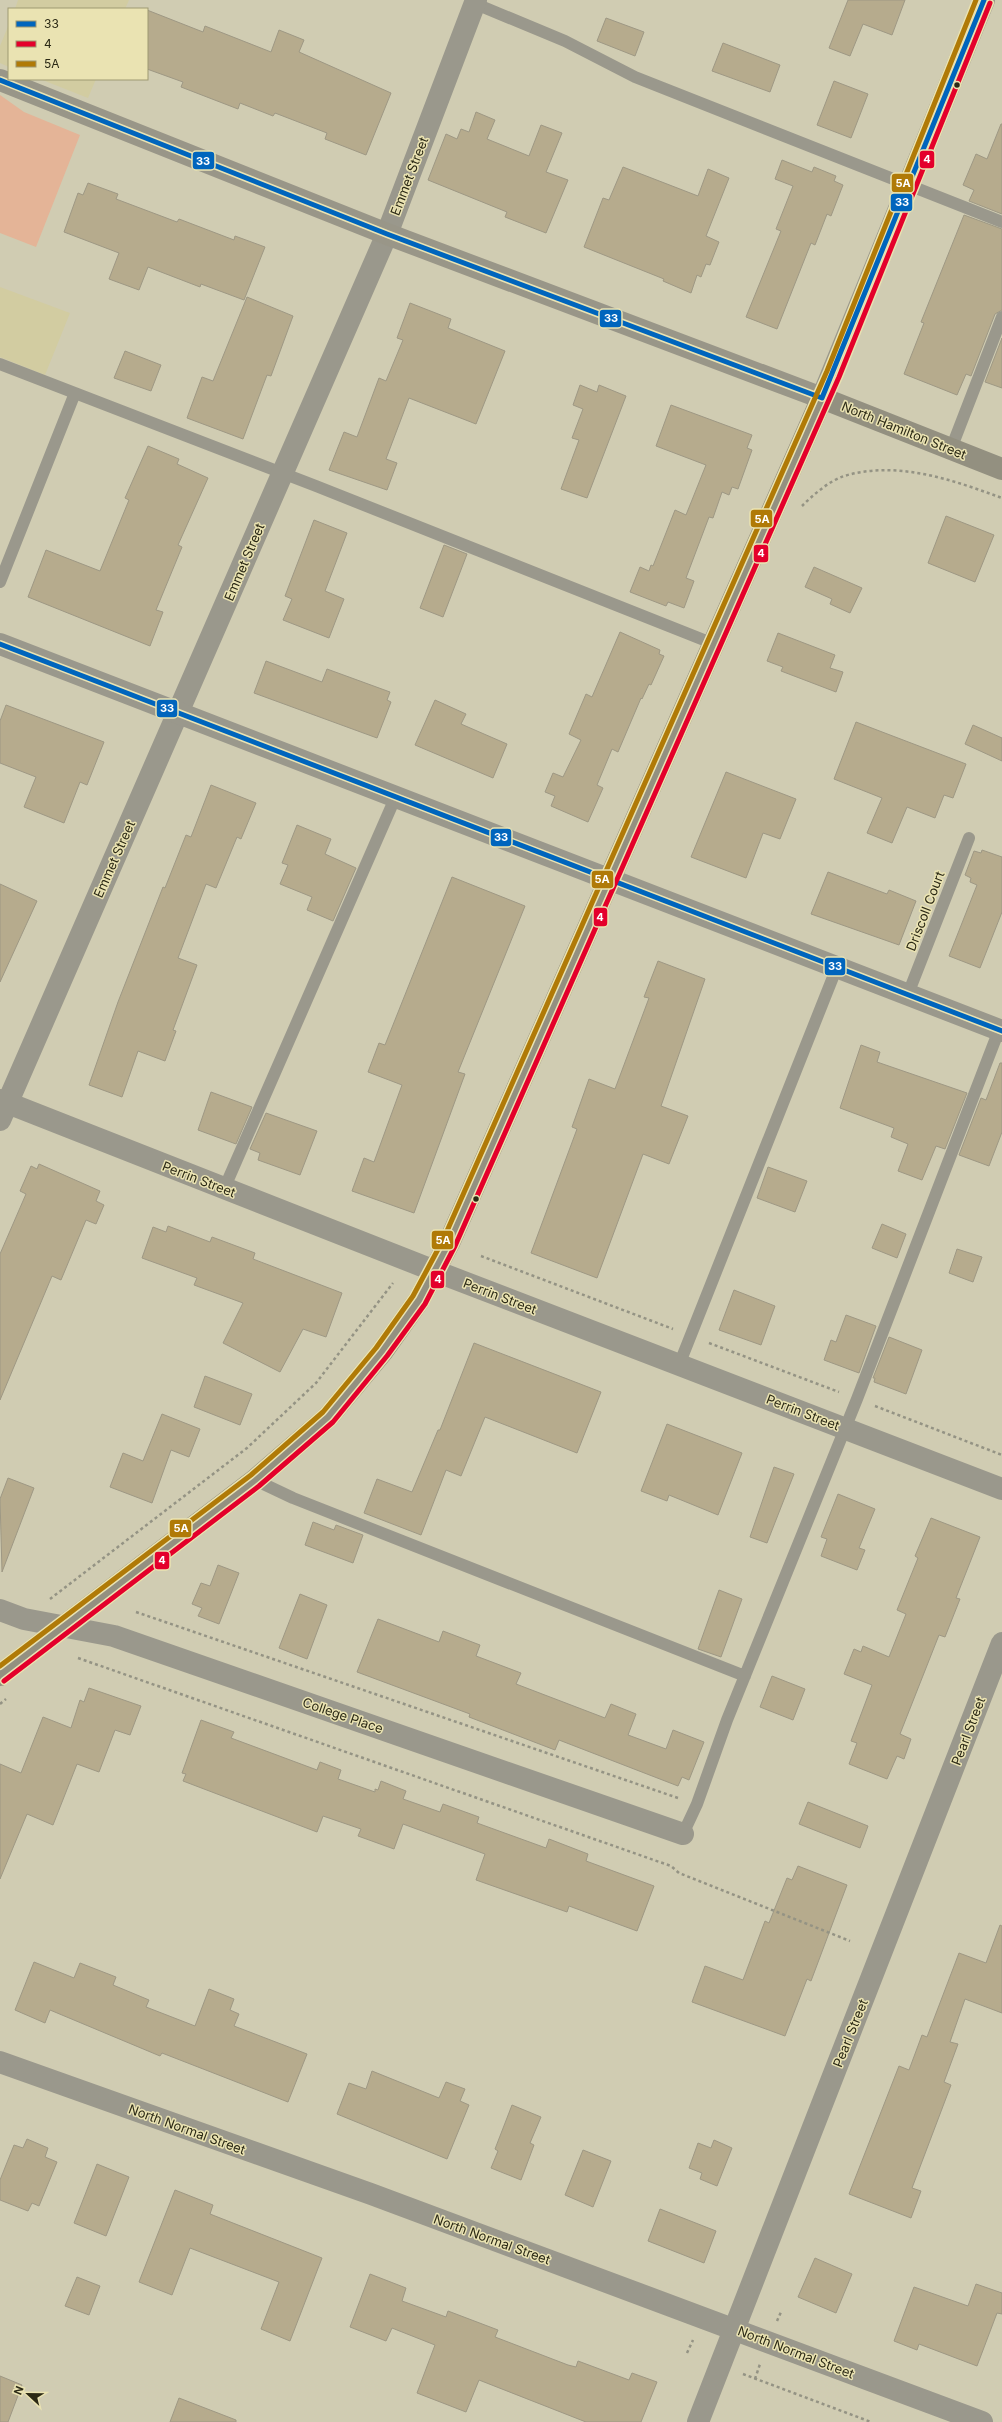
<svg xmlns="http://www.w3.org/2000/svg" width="1002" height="2422" font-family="Inter,sans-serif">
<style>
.built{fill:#d2cca1}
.green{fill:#e4b497}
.building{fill:#b6ab8d;stroke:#9e9884}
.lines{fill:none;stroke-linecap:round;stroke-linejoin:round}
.path{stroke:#949384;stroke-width:2.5;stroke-dasharray:3 3;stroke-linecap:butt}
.service{stroke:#9a988c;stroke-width:12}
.minor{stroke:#9a988c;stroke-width:22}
.tertiary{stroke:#9a988c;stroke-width:22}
.secondary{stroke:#999688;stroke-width:22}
.primary{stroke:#939080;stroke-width:22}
.bus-1-casing{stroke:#eae3b2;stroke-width:8}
.bus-2-casing{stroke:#eae3b2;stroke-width:8}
.bus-3-casing{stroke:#eae3b2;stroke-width:8}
.bus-1{stroke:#0065bd;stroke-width:5}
.bus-2{stroke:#e4002b;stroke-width:5}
.bus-3{stroke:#b07a07;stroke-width:5}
.bus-dot{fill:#2b2915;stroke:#eae3b2;stroke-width:1.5}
.labels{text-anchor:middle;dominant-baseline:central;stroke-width:3;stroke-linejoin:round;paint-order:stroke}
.street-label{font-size:13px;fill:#2b2915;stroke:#eae3b2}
.line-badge{stroke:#eae3b2;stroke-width:1.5}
.badge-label{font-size:11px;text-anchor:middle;font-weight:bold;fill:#fff}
</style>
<rect width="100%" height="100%" fill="#d0ccb2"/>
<path class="built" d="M 18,0 L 129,0 L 125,9 L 15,9 Z
M 9,24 L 9,67 L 0,63 L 0,46 Z
M 40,79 L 96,79 L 88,98 Z
M 0,287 L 70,313 L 45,375 L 0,357 Z"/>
<path class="green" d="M 0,95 L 24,112 L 80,135 L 36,247 L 0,233 Z"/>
<path class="building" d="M 848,0 L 905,0 L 892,35 L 863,24 L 850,56 L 829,48 Z
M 147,10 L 203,32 L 205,26 L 271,52 L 279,30 L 304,40 L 299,52 L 391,93 L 366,155 L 325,139 L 327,133 L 275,113 L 273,116 L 240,103 L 238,109 L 181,87 L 183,82 L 147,69 Z
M 606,18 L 644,32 L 635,56 L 597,41 Z
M 723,43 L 780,65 L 770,92 L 712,71 Z
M 834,81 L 868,94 L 851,138 L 817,125 Z
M 476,112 L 495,120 L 487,139 L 529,156 L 541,125 L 562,133 L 546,172 L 568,180 L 546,233 L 505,217 L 507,212 L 428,180 L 446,134 L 457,139 L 461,129 L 469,132 Z
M 1001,124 L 1002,124 L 1002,214 L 969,201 L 974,190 L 963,185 L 976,154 L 987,159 Z
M 782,160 L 812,172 L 814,167 L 836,176 L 834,181 L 843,185 L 831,216 L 827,214 L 815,245 L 811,243 L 777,329 L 746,317 L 781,231 L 776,229 L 793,186 L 775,179 Z
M 623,167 L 698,196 L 708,169 L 729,178 L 706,236 L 719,242 L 710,265 L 706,264 L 701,277 L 697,275 L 691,293 L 663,281 L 664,279 L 584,247 L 603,198 L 609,200 Z
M 88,183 L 118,194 L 116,199 L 177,222 L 179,219 L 234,240 L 235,236 L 265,247 L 244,300 L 201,284 L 200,287 L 148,267 L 139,290 L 109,279 L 119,253 L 64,232 L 78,193 L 83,195 Z
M 964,215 L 1002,229 L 1002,310 L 995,314 L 971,376 L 966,374 L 957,395 L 904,374 L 924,323 L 921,322 Z
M 247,297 L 293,316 L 271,376 L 267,375 L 243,439 L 187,418 L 202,377 L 213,381 Z
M 410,303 L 451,319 L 448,328 L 505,351 L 476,424 L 409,398 L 386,459 L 397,463 L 387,490 L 329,470 L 344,432 L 357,437 L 379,378 L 386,381 L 403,340 L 397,338 Z
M 1002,338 L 1002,388 L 985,382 Z
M 125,351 L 161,365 L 151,391 L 114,378 Z
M 580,385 L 597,392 L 599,385 L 626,396 L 587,498 L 561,489 L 579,440 L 572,438 L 583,409 L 573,405 Z
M 671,405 L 752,435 L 747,448 L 752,450 L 738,489 L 732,487 L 729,495 L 722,492 L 713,518 L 709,517 L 686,578 L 694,581 L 684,608 L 668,602 L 666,606 L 630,592 L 640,567 L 649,571 L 651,565 L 653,566 L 675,510 L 686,515 L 706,465 L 656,446 Z
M 148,446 L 179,459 L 177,464 L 208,478 L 178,545 L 182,547 L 156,610 L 163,612 L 150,646 L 28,597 L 46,550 L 100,571 L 129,500 L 125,498 Z
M 946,516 L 994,535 L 975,582 L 928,563 Z
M 314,520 L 347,533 L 325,591 L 344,599 L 329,638 L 283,620 L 292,599 L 285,596 Z
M 444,545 L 467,554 L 443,617 L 420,608 Z
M 814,567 L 862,588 L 850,613 L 830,604 L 832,599 L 805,587 Z
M 620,632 L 660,650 L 659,654 L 664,656 L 651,685 L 649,684 L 642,699 L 641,698 L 618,752 L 612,749 L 597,785 L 603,788 L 588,822 L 551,806 L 555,796 L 545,792 L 553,773 L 563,777 L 581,740 L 569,734 L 586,694 L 592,697 Z
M 778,633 L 835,655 L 830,668 L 843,672 L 836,692 L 781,671 L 783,667 L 767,661 Z
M 266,661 L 322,682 L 327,669 L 390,692 L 387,700 L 391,702 L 377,738 L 254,693 Z
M 435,700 L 466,714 L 461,724 L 507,744 L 493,778 L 415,745 Z
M 6,705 L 104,742 L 87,785 L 80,782 L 64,823 L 24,807 L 36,777 L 0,763 L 0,721 Z
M 856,722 L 966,764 L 953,798 L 944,795 L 935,818 L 907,807 L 892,843 L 867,833 L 882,798 L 834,779 Z
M 973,725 L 1002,738 L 1002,761 L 965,744 Z
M 726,772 L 796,799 L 780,839 L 763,833 L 746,878 L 691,857 Z
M 211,785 L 256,803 L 241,839 L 237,837 L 216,888 L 206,884 L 178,958 L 197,965 L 173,1030 L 176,1031 L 165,1061 L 138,1051 L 122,1097 L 89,1085 L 118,1002 L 163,887 L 165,888 L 186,835 L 191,837 Z
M 297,825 L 331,839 L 325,854 L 356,868 L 333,921 L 307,910 L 312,897 L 280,884 L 288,865 L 282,863 Z
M 982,850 L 1002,857 L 1002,912 L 980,968 L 949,956 L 977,885 L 970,882 L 971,878 L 965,875 L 974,851 L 981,853 Z
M 828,872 L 887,894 L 889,890 L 916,901 L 899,945 L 811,914 Z
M 452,877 L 525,906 L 458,1072 L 465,1074 L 414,1213 L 352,1191 L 364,1158 L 374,1162 L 402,1085 L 368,1072 L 379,1043 L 385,1045 Z
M 0,884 L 37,901 L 0,982 Z
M 658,961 L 705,979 L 661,1106 L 688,1116 L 669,1164 L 643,1154 L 597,1278 L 531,1253 L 577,1129 L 572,1127 L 589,1079 L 615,1089 L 649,998 L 644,997 Z
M 861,1045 L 880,1052 L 877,1062 L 967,1093 L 945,1149 L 936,1146 L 922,1180 L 898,1171 L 908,1144 L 891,1137 L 894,1128 L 840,1108 Z
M 1000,1063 L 1002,1063 L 1002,1132 L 989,1166 L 959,1155 L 981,1098 L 986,1100 Z
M 211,1092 L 252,1107 L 236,1144 L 198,1130 Z
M 266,1113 L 317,1131 L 300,1175 L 258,1160 L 260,1153 L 250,1149 Z
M 39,1164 L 100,1191 L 96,1201 L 104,1205 L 96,1224 L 86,1220 L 61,1280 L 52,1276 L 0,1400 L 0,1254 L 26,1194 L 20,1191 L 31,1166 L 37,1169 Z
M 768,1167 L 807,1181 L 795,1212 L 757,1198 Z
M 882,1224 L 906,1234 L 897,1258 L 872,1248 Z
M 168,1226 L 210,1242 L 212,1237 L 255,1253 L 253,1259 L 342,1293 L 326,1337 L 303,1329 L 280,1372 L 223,1343 L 243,1303 L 194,1285 L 197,1278 L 142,1258 L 153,1227 L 166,1232 Z
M 957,1249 L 982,1257 L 973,1282 L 949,1273 Z
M 734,1290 L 775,1306 L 761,1345 L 719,1330 Z
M 846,1315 L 876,1326 L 859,1373 L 824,1360 L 831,1340 L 836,1342 Z
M 889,1337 L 922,1350 L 906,1394 L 874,1382 L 875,1378 L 873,1378 Z
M 474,1343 L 601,1392 L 577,1453 L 485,1417 L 461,1476 L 446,1470 L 421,1535 L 364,1513 L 377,1479 L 412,1492 L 438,1430 L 440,1430 Z
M 205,1376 L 252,1394 L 240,1425 L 194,1407 Z
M 162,1414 L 200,1429 L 189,1457 L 171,1450 L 152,1503 L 110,1487 L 123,1453 L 143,1461 Z
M 667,1424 L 742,1453 L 718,1515 L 669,1495 L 667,1501 L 641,1491 Z
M 774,1467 L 794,1474 L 767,1543 L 750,1537 Z
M 8,1478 L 34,1488 L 2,1572 L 0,1499 Z
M 838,1494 L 875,1509 L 859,1548 L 865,1550 L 857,1570 L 821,1556 L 827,1539 L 821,1537 Z
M 931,1518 L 980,1537 L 956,1598 L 960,1599 L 945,1637 L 939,1635 L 900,1734 L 911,1739 L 904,1759 L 897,1756 L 887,1779 L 849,1764 L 857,1743 L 851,1741 L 872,1685 L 844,1674 L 854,1649 L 861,1652 L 863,1646 L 889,1657 L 906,1614 L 897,1610 L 918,1558 L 915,1556 Z
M 313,1522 L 334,1530 L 336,1525 L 363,1535 L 353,1563 L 305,1545 Z
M 218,1565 L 239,1573 L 219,1624 L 198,1616 L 202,1608 L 192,1604 L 201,1583 L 210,1586 Z
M 719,1590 L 742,1599 L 721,1657 L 698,1649 Z
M 300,1594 L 327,1605 L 307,1659 L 279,1648 Z
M 378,1619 L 439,1642 L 443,1631 L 480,1645 L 476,1656 L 521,1673 L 516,1684 L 605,1718 L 611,1704 L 636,1714 L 628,1735 L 666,1749 L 673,1730 L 704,1742 L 689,1780 L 682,1777 L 678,1786 L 559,1740 L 555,1750 L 469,1717 L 470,1714 L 357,1672 Z
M 772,1676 L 805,1689 L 793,1720 L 760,1707 Z
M 89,1688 L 141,1706 L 130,1735 L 115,1730 L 99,1772 L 77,1764 L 53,1825 L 27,1814 L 0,1879 L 0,1764 L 21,1773 L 43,1717 L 71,1728 L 80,1700 L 84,1702 Z
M 201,1720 L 234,1732 L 231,1738 L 317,1770 L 320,1762 L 341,1770 L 338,1779 L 375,1792 L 375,1789 L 378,1790 L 381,1781 L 406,1791 L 403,1799 L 440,1812 L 443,1804 L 479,1817 L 477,1823 L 546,1848 L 549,1839 L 588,1854 L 586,1861 L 654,1886 L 637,1931 L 569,1906 L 567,1912 L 476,1880 L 485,1854 L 403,1824 L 394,1849 L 358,1836 L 361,1829 L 323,1816 L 317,1832 L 183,1781 L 186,1774 L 182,1773 Z
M 808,1802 L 868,1826 L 860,1848 L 799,1824 Z
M 798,1866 L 847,1885 L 811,1981 L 807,1979 L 785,2036 L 692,2002 L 705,1966 L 743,1980 L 765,1921 L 769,1923 L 787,1878 L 792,1880 Z
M 1000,1925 L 1002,1926 L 1002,2013 L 965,1999 L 950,2042 L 958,2044 L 944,2082 L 951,2085 L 912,2188 L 921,2191 L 911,2218 L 849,2194 L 899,2066 L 909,2070 L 922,2035 L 927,2037 L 959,1953 L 986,1963 Z
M 34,1962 L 74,1978 L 80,1963 L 116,1977 L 113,1985 L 149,2000 L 146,2007 L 195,2026 L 209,1989 L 234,1999 L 230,2010 L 239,2014 L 234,2026 L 307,2054 L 288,2102 L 162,2053 L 160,2056 L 50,2010 L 45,2023 L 15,2010 Z
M 372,2071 L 439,2098 L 446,2082 L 465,2089 L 460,2101 L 469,2105 L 447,2159 L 337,2114 L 349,2083 L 366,2089 Z
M 512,2105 L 541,2117 L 530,2143 L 534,2145 L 521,2180 L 491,2168 L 498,2151 L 495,2149 Z
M 27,2139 L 48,2148 L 45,2157 L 57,2162 L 39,2206 L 32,2203 L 28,2211 L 0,2200 L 0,2180 L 14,2145 L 23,2148 Z
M 714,2140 L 732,2148 L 717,2186 L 700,2179 L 702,2173 L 689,2168 L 698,2143 L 711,2148 Z
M 583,2150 L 611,2161 L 593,2207 L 565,2195 Z
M 97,2164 L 129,2177 L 106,2236 L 74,2223 Z
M 175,2190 L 213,2205 L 210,2214 L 322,2258 L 290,2341 L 261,2329 L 279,2282 L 190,2248 L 172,2295 L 139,2282 Z
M 660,2209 L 716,2231 L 704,2263 L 648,2241 Z
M 815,2258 L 852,2274 L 836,2313 L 798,2297 Z
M 370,2274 L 406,2288 L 402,2301 L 446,2317 L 448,2311 L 498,2330 L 495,2337 L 568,2365 L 576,2367 L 578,2361 L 629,2380 L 632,2373 L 657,2382 L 641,2422 L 586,2422 L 479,2380 L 466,2412 L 417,2393 L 435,2345 L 392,2328 L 386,2341 L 350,2327 Z
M 77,2277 L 100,2286 L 89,2315 L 65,2306 Z
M 976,2284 L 1002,2293 L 1002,2314 L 997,2313 L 977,2366 L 919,2344 L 917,2350 L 894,2341 L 914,2287 L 968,2306 Z
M 0,2376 L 22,2385 L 8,2422 L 0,2422 Z
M 179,2398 L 236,2420 L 236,2422 L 170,2422 Z"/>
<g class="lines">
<path class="path" d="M 802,506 C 813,495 829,481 844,476 C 897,460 953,480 1002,498
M 481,1256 L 673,1329
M 709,1343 L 839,1392
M 875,1406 L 1002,1455
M 50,1599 L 247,1448 L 316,1383 L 393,1283
M 136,1612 L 678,1798
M 78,1658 L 671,1866 L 679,1873 L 850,1941
M 0,1704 L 6,1699
M 777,2321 L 781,2312
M 687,2353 L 693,2340
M 743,2374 L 871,2422
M 755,2379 L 760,2364"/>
<path class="service" d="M 471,2 L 565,41 L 635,77 L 1002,222
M 0,364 L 316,486 L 714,644
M 951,449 L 1002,317
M 0,582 L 75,393
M 908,994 L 969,838
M 224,1189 L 396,796
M 679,1365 L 837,967
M 255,1480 L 293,1498 L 745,1676
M 683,1834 L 697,1804 L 727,1720 L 857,1399 L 999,1030"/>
<path class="minor" d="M 0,1100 L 435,1271 L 1002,1489
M 0,1120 L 387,234 L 476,0
M 0,1610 L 24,1619 L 114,1636 L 683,1834
M 0,2062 L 371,2194 L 982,2422
M 698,2422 L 1002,1643"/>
<path class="tertiary" d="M 822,398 L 984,0
M 0,644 C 333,775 668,901 1002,1031"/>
<path class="secondary" d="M 0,80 L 387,234 L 822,398"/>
<path class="primary" d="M 0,1675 L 255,1480 L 328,1417 L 382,1352 L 419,1300 L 449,1243 L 822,398 L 1002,469"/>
<g class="bus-1-casing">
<path id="bus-1" d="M 0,80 L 387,234 L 822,398 L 984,0
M 0,644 L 1002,1031"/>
</g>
<g class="bus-2-casing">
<path id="bus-2" d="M 4,1681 L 259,1486 L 333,1422 L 387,1356 L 425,1304 L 455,1246 L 839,377 L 990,3"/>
</g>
<g class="bus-3-casing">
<path id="bus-3" d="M 0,1666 L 251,1475 L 323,1412 L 376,1348 L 413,1296 L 443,1240 L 827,371 L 976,0"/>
</g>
<use href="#bus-1" class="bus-1"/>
<use href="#bus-2" class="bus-2"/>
<use href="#bus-3" class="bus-3"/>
</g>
<g class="bus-dot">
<circle cx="957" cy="85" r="3.5"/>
<circle cx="476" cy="1199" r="3.5"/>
</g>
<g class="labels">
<g class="street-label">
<text transform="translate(409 176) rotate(-69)">Emmet Street</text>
<text transform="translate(904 430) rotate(22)">North Hamilton Street</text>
<text transform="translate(244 562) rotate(-67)">Emmet Street</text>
<text transform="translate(114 859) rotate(-66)">Emmet Street</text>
<text transform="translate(925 911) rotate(-69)">Driscoll Court</text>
<text transform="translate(199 1179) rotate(21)">Perrin Street</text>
<text transform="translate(500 1296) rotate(21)">Perrin Street</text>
<text transform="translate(803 1412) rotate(21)">Perrin Street</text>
<text transform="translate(343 1715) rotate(19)">College Place</text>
<text transform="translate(968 1731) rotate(-69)">Pearl Street</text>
<text transform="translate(850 2033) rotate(-68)">Pearl Street</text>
<text transform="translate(187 2129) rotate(20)">North Normal Street</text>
<text transform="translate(492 2239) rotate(20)">North Normal Street</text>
<text transform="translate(796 2352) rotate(21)">North Normal Street</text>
</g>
</g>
<g class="line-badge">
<rect x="919" y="150" width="16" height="19" rx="4" fill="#e4002b"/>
<rect x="192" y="151" width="23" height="19" rx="4" fill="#0065bd"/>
<rect x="891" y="173" width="23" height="20" rx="4" fill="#b07a07"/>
<rect x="890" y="193" width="23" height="19" rx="4" fill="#0065bd"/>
<rect x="599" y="309" width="23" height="19" rx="4" fill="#0065bd"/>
<rect x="750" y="509" width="23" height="19" rx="4" fill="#b07a07"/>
<rect x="753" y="544" width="16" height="19" rx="4" fill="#e4002b"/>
<rect x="156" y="699" width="22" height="19" rx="4" fill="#0065bd"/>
<rect x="490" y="828" width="22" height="19" rx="4" fill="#0065bd"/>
<rect x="591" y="870" width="23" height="19" rx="4" fill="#b07a07"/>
<rect x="593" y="907" width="15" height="20" rx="4" fill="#e4002b"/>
<rect x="824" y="957" width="22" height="19" rx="4" fill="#0065bd"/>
<rect x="431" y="1230" width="23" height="20" rx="4" fill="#b07a07"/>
<rect x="430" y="1270" width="15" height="19" rx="4" fill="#e4002b"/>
<rect x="169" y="1519" width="23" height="19" rx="4" fill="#b07a07"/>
<rect x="154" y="1551" width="16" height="19" rx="4" fill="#e4002b"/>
</g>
<g class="badge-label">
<text x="927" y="163">4</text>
<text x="203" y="165">33</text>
<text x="903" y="187">5A</text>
<text x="902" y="206">33</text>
<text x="611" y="322">33</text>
<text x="762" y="523">5A</text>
<text x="761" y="557">4</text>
<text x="167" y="712">33</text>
<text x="501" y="841">33</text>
<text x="602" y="883">5A</text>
<text x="600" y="921">4</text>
<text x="835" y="970">33</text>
<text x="443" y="1244">5A</text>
<text x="438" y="1283">4</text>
<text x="181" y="1532">5A</text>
<text x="162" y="1564">4</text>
</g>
<rect x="8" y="8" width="140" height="72" fill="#eae3b2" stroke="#9e9973"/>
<rect x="16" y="21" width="20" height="6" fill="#0065bd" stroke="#9e9973"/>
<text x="44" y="28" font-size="12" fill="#2b2915">33</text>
<rect x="16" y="41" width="20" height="6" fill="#e4002b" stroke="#9e9973"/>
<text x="44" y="48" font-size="12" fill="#2b2915">4</text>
<rect x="16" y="61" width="20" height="6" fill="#b07a07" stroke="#9e9973"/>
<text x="44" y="68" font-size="12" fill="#2b2915">5A</text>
<g transform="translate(28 2394) rotate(292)" stroke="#eae3b2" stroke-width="3" paint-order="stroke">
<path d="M0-3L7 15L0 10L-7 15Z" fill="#2b2915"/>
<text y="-6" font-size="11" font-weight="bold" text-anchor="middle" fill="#2b2915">N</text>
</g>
</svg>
